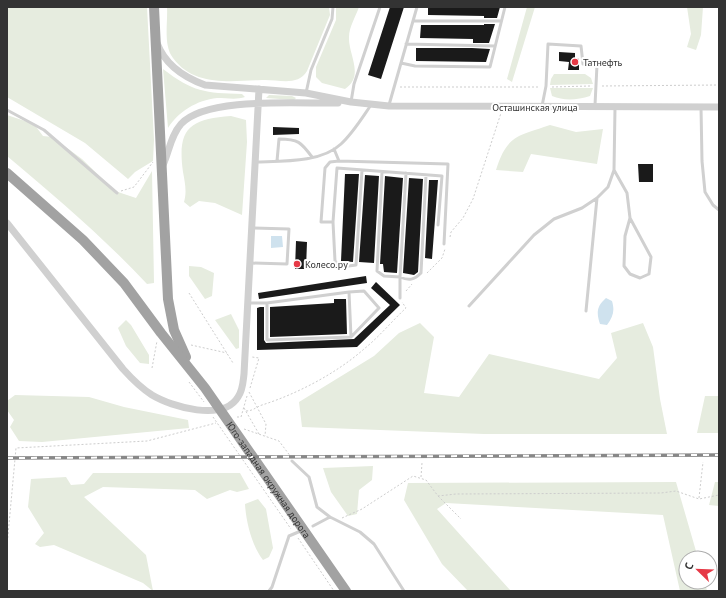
<svg xmlns="http://www.w3.org/2000/svg" width="726" height="598" font-family="'PT Sans',sans-serif">
<style>
.green{fill:#e6ecdf}
.water{fill:#cfe2ee}
.building{fill:#1a1a1a}
.lines{fill:none;stroke-linecap:round;stroke-linejoin:round}
.path{stroke:#cdcdcd;stroke-width:1;stroke-dasharray:2 2;stroke-linecap:butt}
.service{stroke:#d0d0d0;stroke-width:3}
.tertiary{stroke:#d0d0d0;stroke-width:7}
.trunk{stroke:#a2a2a2;stroke-width:10}
.rail-casing{stroke:#888;stroke-width:3.5}
.rail{stroke:#fff;stroke-width:2;stroke-dasharray:6;stroke-linecap:butt}
.poi-dot{fill:#e63946;stroke:#fff;stroke-width:1.5}
.labels{text-anchor:middle;dominant-baseline:central;stroke-width:4;stroke-linejoin:round;paint-order:stroke}
.poi-label{font-size:10px;fill:#333;stroke:#fff;text-anchor:start}
.street-label{font-size:10px;fill:#333;stroke:#fff}
</style>
<rect width="100%" height="100%" fill="#fff"/>
<path class="green" d="M 7,7 L 147,7 L 154,140 L 153,161 L 135,172 L 128,179 L 85,143 L 7,97 Z
M 167,7 L 329,7 L 330,15 L 307,71 C 298,87 277,79 262,80 C 231,81 194,87 173,58 C 163,45 168,23 167,7 Z
M 336,7 L 359,7 C 356,16 349,27 349,37 C 348,54 365,76 345,89 L 322,83 L 316,77 L 316,67 L 336,20 Z
M 527,7 L 535,7 L 512,82 L 507,79 Z
M 687,7 L 703,7 L 701,35 L 696,50 L 687,47 L 691,34 Z
M 163,69 C 193,92 205,93 242,94 L 245,97 C 237,100 226,98 217,98 C 197,100 178,112 168,128 Z
M 554,74 L 585,74 L 591,78 L 593,84 L 550,85 L 551,79 Z
M 550,88 L 593,88 L 590,96 C 577,100 564,101 552,96 Z
M 269,95 L 292,96 L 296,98 L 294,100 L 266,98 Z
M 7,115 L 34,124 L 43,136 L 52,137 L 82,159 L 115,191 L 136,198 L 152,171 L 154,283 L 147,284 C 103,237 56,197 7,156 Z
M 231,116 L 246,120 L 247,142 L 242,215 L 215,203 L 199,201 L 190,207 L 184,202 C 187,192 185,183 183,172 C 177,129 189,119 231,116 Z
M 550,125 L 576,132 L 603,129 L 597,164 L 531,154 L 523,172 L 496,170 C 507,135 518,136 550,125 Z
M 189,266 L 201,267 L 214,273 L 212,296 L 205,299 L 189,276 Z
M 231,314 L 239,330 L 239,348 L 236,349 L 215,320 Z
M 126,320 L 131,325 L 149,355 L 149,364 L 140,363 L 126,346 L 118,328 Z
M 420,323 L 434,337 L 424,393 L 459,397 L 489,354 L 599,379 L 617,358 L 611,333 L 643,323 L 653,347 L 660,399 L 667,434 L 484,434 L 302,427 L 299,402 L 374,356 L 399,333 Z
M 15,395 L 89,397 L 124,407 L 188,420 L 189,428 L 42,442 L 19,441 L 10,427 L 14,420 L 7,410 L 7,401 Z
M 705,396 L 719,396 L 719,433 L 697,433 Z
M 373,466 L 372,480 L 359,490 L 357,514 L 348,516 L 331,492 L 323,468 Z
M 93,473 L 240,473 L 249,489 L 237,492 L 230,490 L 207,499 L 195,490 L 103,487 L 84,497 L 146,555 L 153,591 L 143,583 L 54,545 L 40,547 L 35,544 L 44,533 L 28,507 L 31,479 L 66,477 L 71,485 L 84,484 Z
M 676,482 L 698,558 L 686,558 L 686,582 L 705,582 L 707,591 L 680,591 L 663,515 L 446,503 L 437,509 L 511,591 L 468,591 L 442,564 L 404,500 L 408,483 Z
M 715,482 L 719,482 L 719,506 L 709,505 Z
M 258,499 L 266,509 L 273,548 L 269,557 L 263,560 C 252,546 246,522 245,504 Z"/>
<path class="water" d="M 271,236 L 282,236 L 283,247 L 271,248 Z
M 606,298 L 612,301 C 615,311 613,317 607,325 L 600,324 C 596,312 597,306 606,298 Z"/>
<path class="building" d="M 390,7 L 404,7 L 381,79 L 368,75 Z
M 428,7 L 500,7 L 497,18 L 484,18 L 484,16 L 428,15 Z
M 484,24 L 495,24 L 489,43 L 473,43 L 473,39 L 420,38 L 421,25 L 484,25 Z
M 416,48 L 472,48 L 490,49 L 486,62 L 416,61 Z
M 559,52 L 575,53 L 575,58 L 579,59 L 579,70 L 568,70 L 569,62 L 559,61 Z
M 273,127 L 299,128 L 299,134 L 273,135 Z
M 638,164 L 653,164 L 653,182 L 639,182 Z
M 345,174 L 359,174 L 353,262 L 341,261 Z
M 365,175 L 379,176 L 374,263 L 359,262 Z
M 385,176 L 403,178 L 397,273 L 384,272 L 383,264 L 380,264 Z
M 409,178 L 423,179 L 418,272 L 414,275 L 403,273 Z
M 429,180 L 438,180 L 432,259 L 425,258 Z
M 296,241 L 307,242 L 306,269 L 295,269 Z
M 366,276 L 367,283 L 259,299 L 258,293 Z
M 376,282 L 400,305 L 357,347 L 257,350 L 257,308 L 260,307 L 264,307 L 264,340 L 266,343 L 354,339 L 390,305 L 371,288 Z
M 334,299 L 346,299 L 347,334 L 270,337 L 270,307 L 334,303 Z"/>
<g class="lines">
<path class="path" d="M 602,86 L 719,85
M 400,87 L 540,87
M 552,87 L 590,86
M 121,191 L 134,187 L 153,162
M 450,237 L 451,232 L 463,218 L 473,199 L 501,113
M 427,273 L 442,258 L 445,249
M 406,291 L 412,284
M 189,293 L 233,363
M 191,345 L 227,353
M 152,368 L 157,341
M 189,382 L 204,402
M 250,388 L 259,358 L 252,357
M 249,392 L 266,424 L 265,436
M 244,408 L 259,434
M 246,411 C 253,411 256,407 262,405 C 297,394 337,373 364,349 C 379,337 392,321 406,308 L 402,302
M 213,417 L 291,529
M 237,417 L 241,417 L 247,396
M 244,429 L 279,441 L 291,457
M 421,477 L 422,463
M 438,496 L 461,519
M 699,498 L 703,462
M 342,518 L 362,509 L 413,476 L 426,480 L 438,496 L 456,494 L 661,493 L 676,491 L 699,499 L 719,495
M 298,538 L 334,591
M 7,546 L 16,448 L 147,441 L 216,423"/>
<path class="service" d="M 413,21 L 501,21
M 406,44 L 495,46
M 401,63 L 415,66 L 490,67 L 505,7
M 306,93 L 311,70 L 332,19 L 333,7
M 351,102 L 354,84 L 380,7
M 389,105 L 417,7
M 542,106 L 546,86 L 548,44 L 581,46 L 583,64 L 597,65 L 595,105
M 701,107 L 702,161 L 705,192 L 713,205 L 719,210
M 7,110 L 44,130 L 117,193
M 334,149 L 339,161 L 448,164 L 444,244
M 277,161 L 279,139 C 298,139 301,142 312,157
M 339,161 L 330,162 L 325,168 L 321,222 L 333,222 L 337,168 L 442,176 L 438,225
M 256,162 C 282,161 321,163 341,144 C 353,133 362,118 371,105
M 614,170 L 627,193 L 630,218 L 625,236 L 624,266 L 630,274 L 640,278 L 649,274 L 651,257 L 630,218
M 382,172 L 377,271 L 384,276 L 400,277 L 406,173
M 333,222 L 335,261 L 341,267 L 356,265 L 362,170
M 250,263 L 287,264 L 289,229 L 252,228
M 349,292 L 364,291 L 379,308 L 351,337
M 400,298 L 400,277 C 409,281 414,280 421,273 L 426,175
M 249,303 L 267,303 L 349,292 L 351,337 L 267,340 L 267,303
M 469,306 L 534,235 L 554,219 L 582,208 L 597,198 L 608,187 L 614,170 L 615,108
M 586,311 L 597,198
M 292,461 L 309,477 L 317,507 L 330,517 L 360,532 L 374,544 L 404,591
M 313,526 L 330,517
M 269,591 L 272,587 L 289,536 L 303,530"/>
<path class="tertiary" d="M 157,43 C 165,65 183,77 205,85 L 306,93 L 351,102 L 389,106 L 719,107
M 163,165 C 169,152 171,135 181,124 C 206,96 301,104 338,103
M 7,223 L 123,369 C 132,379 141,388 152,395 C 172,407 223,422 238,397 C 243,390 243,382 244,374 L 259,89"/>
<g class="trunk">
<path d="M 154,7 L 168,299 L 174,330 L 186,357"/>
<path id="s1" d="M 7,173 L 83,240 L 124,283 L 161,333 L 205,388 L 346,591"/>
</g>
<g class="rail-casing">
<path id="rail" d="M 7,458 L 719,455"/>
</g>
<use href="#rail" class="rail"/>
</g>
<g class="poi-dot">
<circle cx="575" cy="62" r="4"/>
<circle cx="297" cy="264" r="4"/>
</g>
<g class="labels">
<g class="poi-label">
<text x="583" y="62">Татнефть</text>
<text x="305" y="264">Колесо.ру</text>
</g>
<g class="street-label">
<text x="535" y="107">Осташинская улица</text>
<text stroke="none"><textPath href="#s1" startOffset="405">Юго-западная окружная дорога</textPath></text>
</g>
</g>
<rect width="726" height="598" fill="none" stroke="#333333" stroke-width="16"/>
<g transform="translate(698 570) rotate(293)"><circle r="19" fill="#ffffff" stroke="#adadad"/>
<path d="M0-3L7 15L0 10L-7 15Z" fill="#e63946"/>
<text y="-6" font-size="11" font-weight="bold" text-anchor="middle" fill="#333333">С</text>
</g>
</svg>
